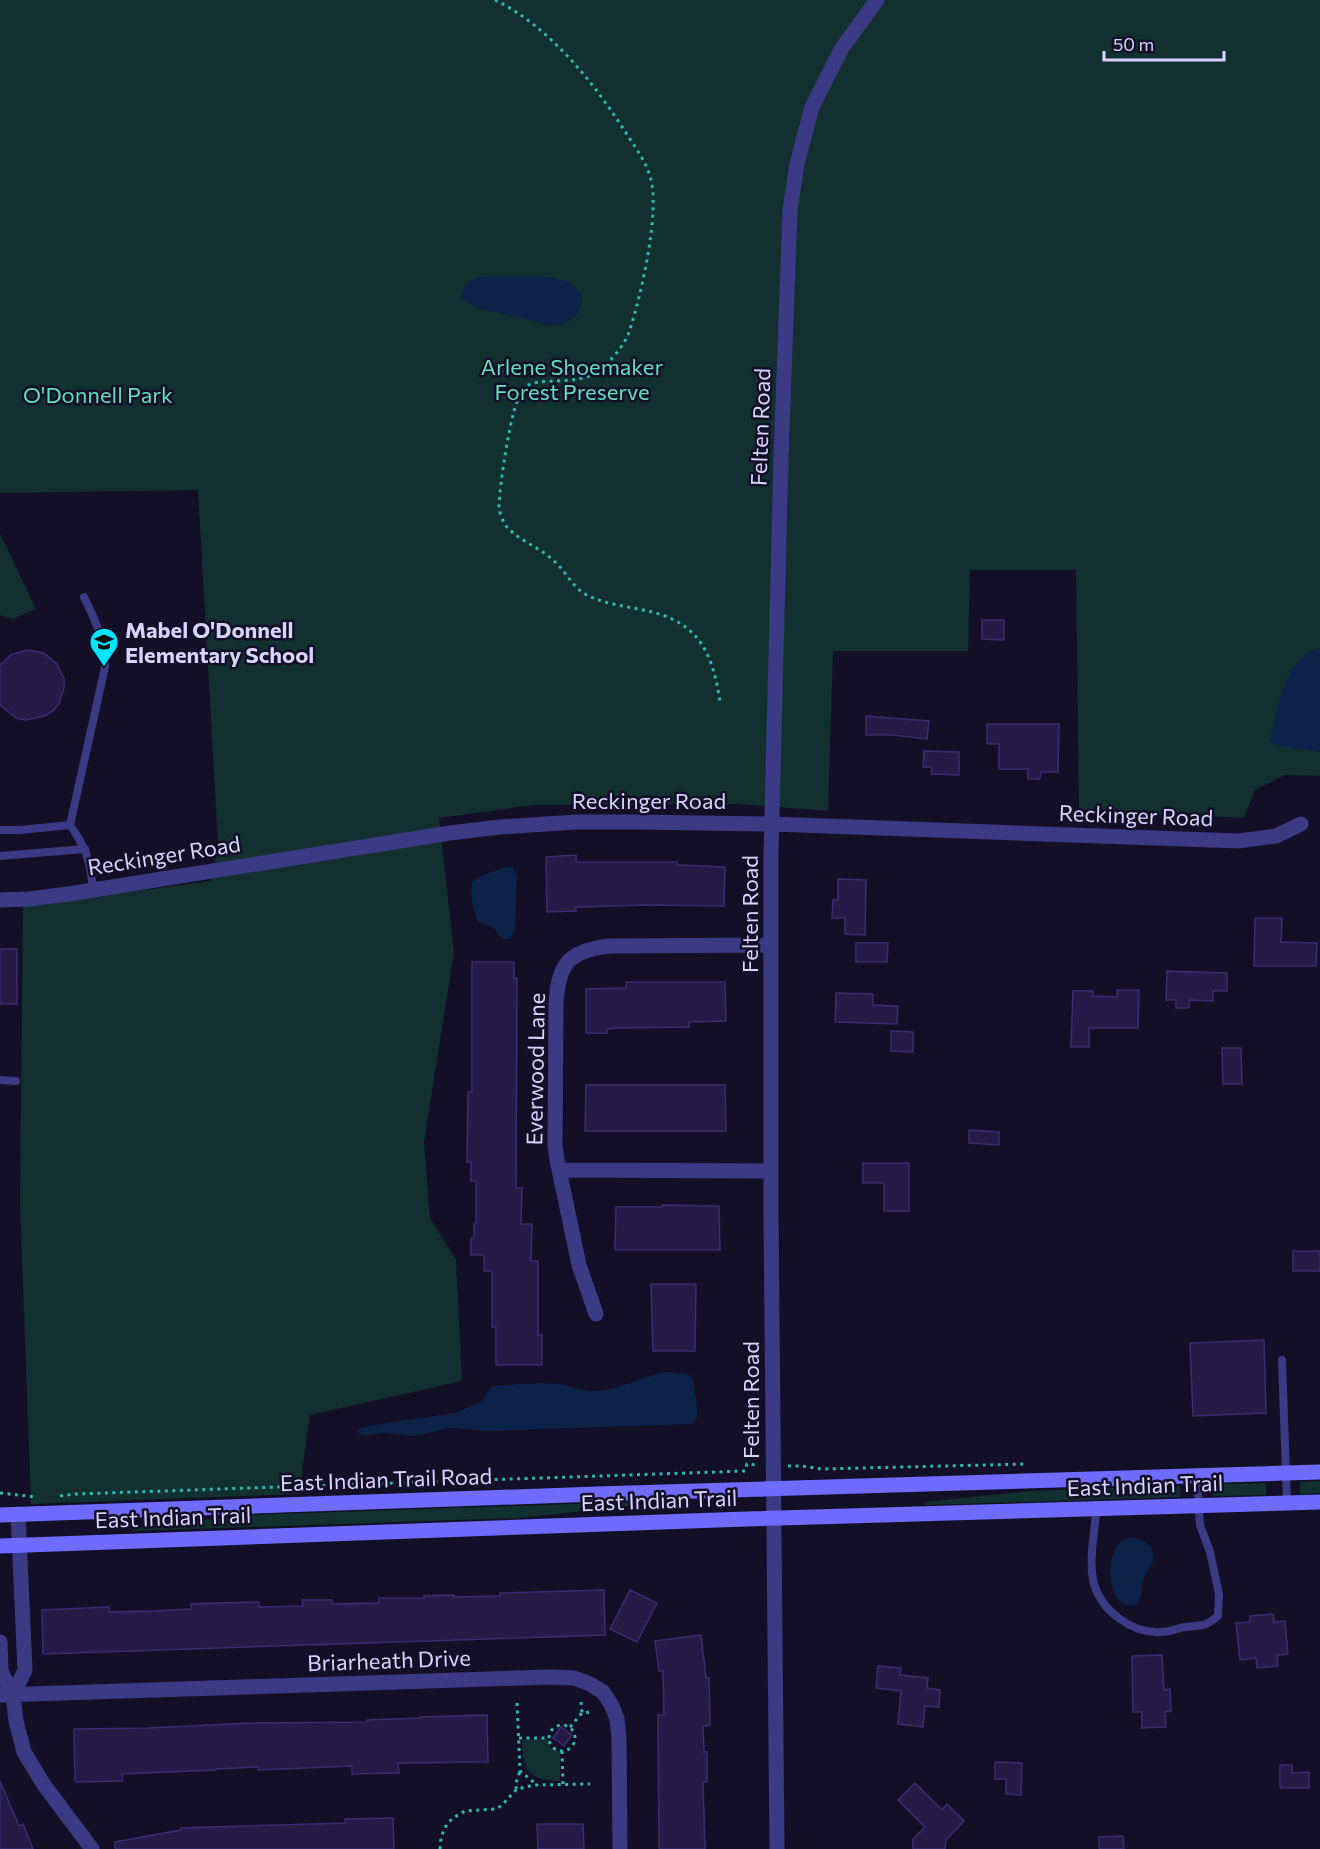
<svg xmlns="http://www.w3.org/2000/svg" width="1320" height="1849" font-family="Commissioner,sans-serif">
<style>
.green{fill:#12302f}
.water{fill:#0c2248}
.building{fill:#241b47;stroke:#3b2d73;stroke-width:1.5}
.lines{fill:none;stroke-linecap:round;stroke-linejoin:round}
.path{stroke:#2fb8b0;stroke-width:3;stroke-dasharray:3 4.5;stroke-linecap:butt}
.lane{stroke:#3d3a85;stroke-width:8}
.street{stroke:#3d3a85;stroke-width:15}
.secondary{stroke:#6f6bff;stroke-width:15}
.labels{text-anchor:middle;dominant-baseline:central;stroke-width:5;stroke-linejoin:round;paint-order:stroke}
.park-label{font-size:22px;fill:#5fe0c0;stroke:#130f26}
.street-label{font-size:22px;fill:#d9d4ff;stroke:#130f26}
.poi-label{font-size:22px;font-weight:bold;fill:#d9d4ff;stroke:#130f26;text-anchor:start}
</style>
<rect width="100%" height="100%" fill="#130f26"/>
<path class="green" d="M 0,0 L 1320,0 L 1320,776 L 1285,775 L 1255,790 L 1244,818 L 1079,811 L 1076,570 L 970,570 L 968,651 L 833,651 L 828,811 L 739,804 L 533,805 L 439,818 L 454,952 L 424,1142 L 430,1218 L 456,1259 L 462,1381 L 310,1415 L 299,1494 L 31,1504 L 20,1202 L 23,906 L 211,881 L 218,843 L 198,490 L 0,493 Z
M 0,534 L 36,609 L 13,619 L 0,615 Z
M 1320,1481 L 1320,1493 L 1300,1494 L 1300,1482 Z
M 1266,1483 L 1266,1495 L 1213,1496 L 1213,1484 Z
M 1180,1486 L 1180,1497 L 925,1505 L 924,1502 L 1030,1491 Z
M 628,1502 L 628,1506 L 520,1518 L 132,1531 L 132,1528 L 250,1515 Z
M 547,1739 L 550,1747 L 560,1752 L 560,1781 C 528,1781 523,1770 522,1740 Z"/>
<path class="water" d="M 494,276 C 517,278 542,273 564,281 C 592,290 586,322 554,325 C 542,326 530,319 518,317 C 506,314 493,313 482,309 C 474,307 468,302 461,298 C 465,277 475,278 494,276 Z
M 1320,648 L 1320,752 L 1275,745 L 1270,741 C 1277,710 1285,656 1320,648 Z
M 506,867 L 513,867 L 517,875 L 515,927 L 513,935 L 508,939 L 502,939 L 493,927 L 477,921 L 471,897 L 472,882 C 481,874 495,871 506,867 Z
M 667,1372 L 688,1374 L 693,1378 L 698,1414 L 693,1424 L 489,1431 L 451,1428 L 414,1436 L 383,1433 L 364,1436 L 356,1431 L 360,1428 L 393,1422 L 455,1413 L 481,1402 L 492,1386 C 514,1385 536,1382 558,1384 C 571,1385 582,1392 595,1391 C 621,1390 642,1376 667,1372 Z
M 1132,1537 C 1146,1539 1159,1551 1151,1566 C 1148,1570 1145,1574 1144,1578 C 1140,1588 1144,1596 1136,1605 C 1107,1611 1104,1560 1119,1544 C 1122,1540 1127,1539 1132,1537 Z"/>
<path class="building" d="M 982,620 L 1004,620 L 1004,640 L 982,639 Z
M 27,650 L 44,653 L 57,664 L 64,679 L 64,688 L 59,704 L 53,711 L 45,716 L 25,720 L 16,718 L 0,705 L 0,665 L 11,655 Z
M 866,716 L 929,721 L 927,739 L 892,735 L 866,735 Z
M 987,724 L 1059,724 L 1058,772 L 1041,772 L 1040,779 L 1028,779 L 1028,769 L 999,769 L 999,744 L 987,744 Z
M 924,751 L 959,752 L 959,775 L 931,774 L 932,767 L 923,767 Z
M 576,855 L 576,862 L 677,862 L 677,865 L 725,867 L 724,906 L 649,905 L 576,907 L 576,911 L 547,912 L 546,857 Z
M 838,879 L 866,880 L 865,935 L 845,934 L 845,918 L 832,918 L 833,900 L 838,900 Z
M 1255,918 L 1282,918 L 1281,942 L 1317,943 L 1316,966 L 1254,966 Z
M 856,943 L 888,943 L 887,962 L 856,962 Z
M 0,949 L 17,949 L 17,1004 L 0,1004 Z
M 472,962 L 514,962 L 514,978 L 517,978 L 516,1188 L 522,1188 L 521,1224 L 532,1224 L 531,1261 L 538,1261 L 538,1335 L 542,1335 L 542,1365 L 496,1365 L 496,1327 L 492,1327 L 492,1271 L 484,1271 L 484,1255 L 471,1255 L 471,1238 L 474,1238 L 474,1224 L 476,1224 L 476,1181 L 471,1181 L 471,1162 L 467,1162 L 468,1092 L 472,1092 Z
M 1167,971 L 1227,973 L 1227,991 L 1213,991 L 1213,1001 L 1189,1000 L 1189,1008 L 1176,1008 L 1176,1000 L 1166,1000 Z
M 626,982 L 725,982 L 726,1021 L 689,1022 L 689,1027 L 616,1028 L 607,1029 L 607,1033 L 586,1033 L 586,989 L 626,988 Z
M 1117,990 L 1139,990 L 1138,1028 L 1089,1028 L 1089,1047 L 1071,1047 L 1073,991 L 1093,991 L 1093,996 L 1117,997 Z
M 836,993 L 873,994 L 873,1005 L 898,1006 L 897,1024 L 835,1022 Z
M 891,1031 L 913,1032 L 913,1052 L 891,1051 Z
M 1222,1048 L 1241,1048 L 1242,1084 L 1223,1084 Z
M 586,1085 L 725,1085 L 726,1131 L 585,1131 Z
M 969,1130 L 999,1132 L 999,1145 L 969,1143 Z
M 863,1163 L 909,1163 L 909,1211 L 884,1211 L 884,1183 L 863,1183 Z
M 662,1205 L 719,1206 L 720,1250 L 615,1250 L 616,1207 L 662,1207 Z
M 1293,1251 L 1320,1251 L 1320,1271 L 1293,1271 Z
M 651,1284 L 696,1284 L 695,1351 L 653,1351 Z
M 1264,1340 L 1266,1413 L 1193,1416 L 1190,1343 Z
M 604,1590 L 605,1635 L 43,1654 L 42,1610 L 109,1607 L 109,1612 L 154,1611 L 191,1609 L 191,1604 L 259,1602 L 259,1607 L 303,1606 L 302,1600 L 332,1600 L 333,1604 L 379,1603 L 379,1598 L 424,1598 L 424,1596 L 454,1595 L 454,1597 L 500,1596 L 500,1593 Z
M 630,1590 L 657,1603 L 637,1642 L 610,1629 Z
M 1273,1614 L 1274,1622 L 1285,1621 L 1288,1654 L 1277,1655 L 1278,1666 L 1257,1668 L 1256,1658 L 1240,1660 L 1236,1623 L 1250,1622 L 1250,1616 Z
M 701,1635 L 706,1678 L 709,1678 L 710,1725 L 703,1726 L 704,1752 L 707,1752 L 707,1782 L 703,1782 L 705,1849 L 659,1849 L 658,1715 L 664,1715 L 663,1671 L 659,1671 L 655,1641 Z
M 1162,1655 L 1164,1690 L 1170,1689 L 1171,1711 L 1165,1712 L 1166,1727 L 1142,1728 L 1142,1712 L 1133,1712 L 1132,1656 Z
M 878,1666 L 901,1668 L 900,1675 L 928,1678 L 927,1688 L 940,1690 L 939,1707 L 925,1706 L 923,1727 L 898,1724 L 901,1691 L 876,1688 Z
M 487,1715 L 488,1762 L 398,1763 L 399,1773 L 352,1774 L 352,1766 L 282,1769 L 258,1770 L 258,1767 L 216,1769 L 216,1770 L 122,1774 L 123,1781 L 75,1782 L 74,1729 L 148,1728 L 251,1723 L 367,1722 L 367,1720 L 420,1718 L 420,1717 Z
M 561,1727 L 572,1735 L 564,1746 L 553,1738 Z
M 995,1762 L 1022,1763 L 1021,1795 L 1006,1794 L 1006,1779 L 995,1779 Z
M 1280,1765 L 1292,1765 L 1292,1773 L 1309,1772 L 1309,1788 L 1280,1788 Z
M 0,1781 L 19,1826 L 23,1824 L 33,1849 L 0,1849 Z
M 915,1783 L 942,1810 L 947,1804 L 964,1821 L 946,1840 L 945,1849 L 913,1849 L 913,1839 L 925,1827 L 898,1800 Z
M 393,1818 L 394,1849 L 115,1849 L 115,1842 L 181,1830 L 181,1828 L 346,1823 L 345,1819 Z
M 537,1824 L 583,1824 L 584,1849 L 538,1849 Z
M 1123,1836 L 1124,1849 L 1099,1849 L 1099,1837 Z"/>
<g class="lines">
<path class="path" d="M 495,0 C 549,26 595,84 626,133 C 635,147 645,160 650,176 C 661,209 641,297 629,332 C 625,344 615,355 607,364 C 582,392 536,372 522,390 C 511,405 499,488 499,508 C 500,514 503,522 506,526 C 519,541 539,547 553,560 C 567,572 573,590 591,597 C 612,606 634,607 656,613 C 702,626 713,658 720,701
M 788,1466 L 802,1466 L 821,1469 L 1027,1464
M 0,1493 L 36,1497
M 60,1496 L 75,1494 L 745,1471 L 747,1464 L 758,1465
M 581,1702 L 582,1713
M 517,1703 L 520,1771 L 536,1784
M549 1738a13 13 0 1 1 26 0a13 13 0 1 1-26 0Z
M 570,1727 L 582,1713 L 592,1712
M 519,1738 L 549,1738
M 562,1751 L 563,1784
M 517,1789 L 515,1786 L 520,1771
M 440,1849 L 441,1837 L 447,1824 L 453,1818 L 465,1811 L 495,1809 L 501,1806 L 517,1789 L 534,1785 L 590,1784"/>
<path class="lane" d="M 84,597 C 96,622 104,638 105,667 L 70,825 C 87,849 90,860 93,890
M 0,830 L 20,830 L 70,825
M 0,856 L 85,849
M 0,1080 L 16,1081
M 1282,1360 L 1287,1503
M 1096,1510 C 1095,1533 1088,1561 1094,1584 C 1102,1611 1132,1634 1161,1632 C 1169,1632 1176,1629 1184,1627 C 1201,1625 1204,1628 1218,1616 L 1219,1594 L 1210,1552 L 1200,1525 L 1197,1476"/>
<path class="street" d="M 0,900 L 29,899 L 68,894 L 450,833 L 500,827 L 577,822 L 637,822 L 772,824 L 1238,841 L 1276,836 L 1301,824
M 559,1170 L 771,1171
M 596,1314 L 579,1265 L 557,1160 L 555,1145 L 556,1005 C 558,964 568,951 609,946 L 771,945
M 0,1642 L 1,1671 L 13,1695 L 16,1721 L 24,1752 L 44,1785 L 92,1849
M 0,1695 L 550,1677 L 574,1678 L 590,1684 L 603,1692 L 611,1704 L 617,1719 L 619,1738 L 620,1849
M 13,1695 L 25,1670 L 18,1514
M 777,1849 L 771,1216 L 771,854 L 781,457 L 790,210 L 797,164 L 812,107 L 842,48 L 877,0"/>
<path class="secondary" d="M 0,1515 L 597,1494 L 1320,1472
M 0,1546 L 746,1519 L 1320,1502"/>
</g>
<defs>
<g id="school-pin" transform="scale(1.5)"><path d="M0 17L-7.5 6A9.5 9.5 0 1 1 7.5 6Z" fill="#00e5ff" stroke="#130f26"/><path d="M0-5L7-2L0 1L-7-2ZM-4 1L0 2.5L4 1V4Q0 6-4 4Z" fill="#111"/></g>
</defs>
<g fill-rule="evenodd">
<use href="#school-pin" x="104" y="642"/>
</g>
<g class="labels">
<g class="park-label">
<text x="572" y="366">Arlene Shoemaker<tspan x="572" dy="25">Forest Preserve</tspan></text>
<text x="98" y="394">O'Donnell Park</text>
</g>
<g class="street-label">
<text transform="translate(760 427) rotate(-88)">Felten Road</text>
<text x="649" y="800">Reckinger Road</text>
<text transform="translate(1136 815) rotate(2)">Reckinger Road</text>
<text transform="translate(164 855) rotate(-9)">Reckinger Road</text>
<text transform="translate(749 914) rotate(-90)">Felten Road</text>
<text transform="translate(535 1069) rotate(-89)">Everwood Lane</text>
<text transform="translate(750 1400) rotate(-90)">Felten Road</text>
<text transform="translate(386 1479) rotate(-2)">East Indian Trail Road</text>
<text transform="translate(1145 1485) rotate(-2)">East Indian Trail</text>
<text transform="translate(659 1500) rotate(-2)">East Indian Trail</text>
<text transform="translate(173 1517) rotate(-2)">East Indian Trail</text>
<text transform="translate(389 1660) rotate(-2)">Briarheath Drive</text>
</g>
<g class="poi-label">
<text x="125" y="629">Mabel O'Donnell<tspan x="125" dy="25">Elementary School</tspan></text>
</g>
</g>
<path d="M1104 51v9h120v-9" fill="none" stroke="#d9d4ff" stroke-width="3"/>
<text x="1113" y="51" font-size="18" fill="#d9d4ff" stroke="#130f26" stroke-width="4.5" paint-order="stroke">50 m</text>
</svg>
